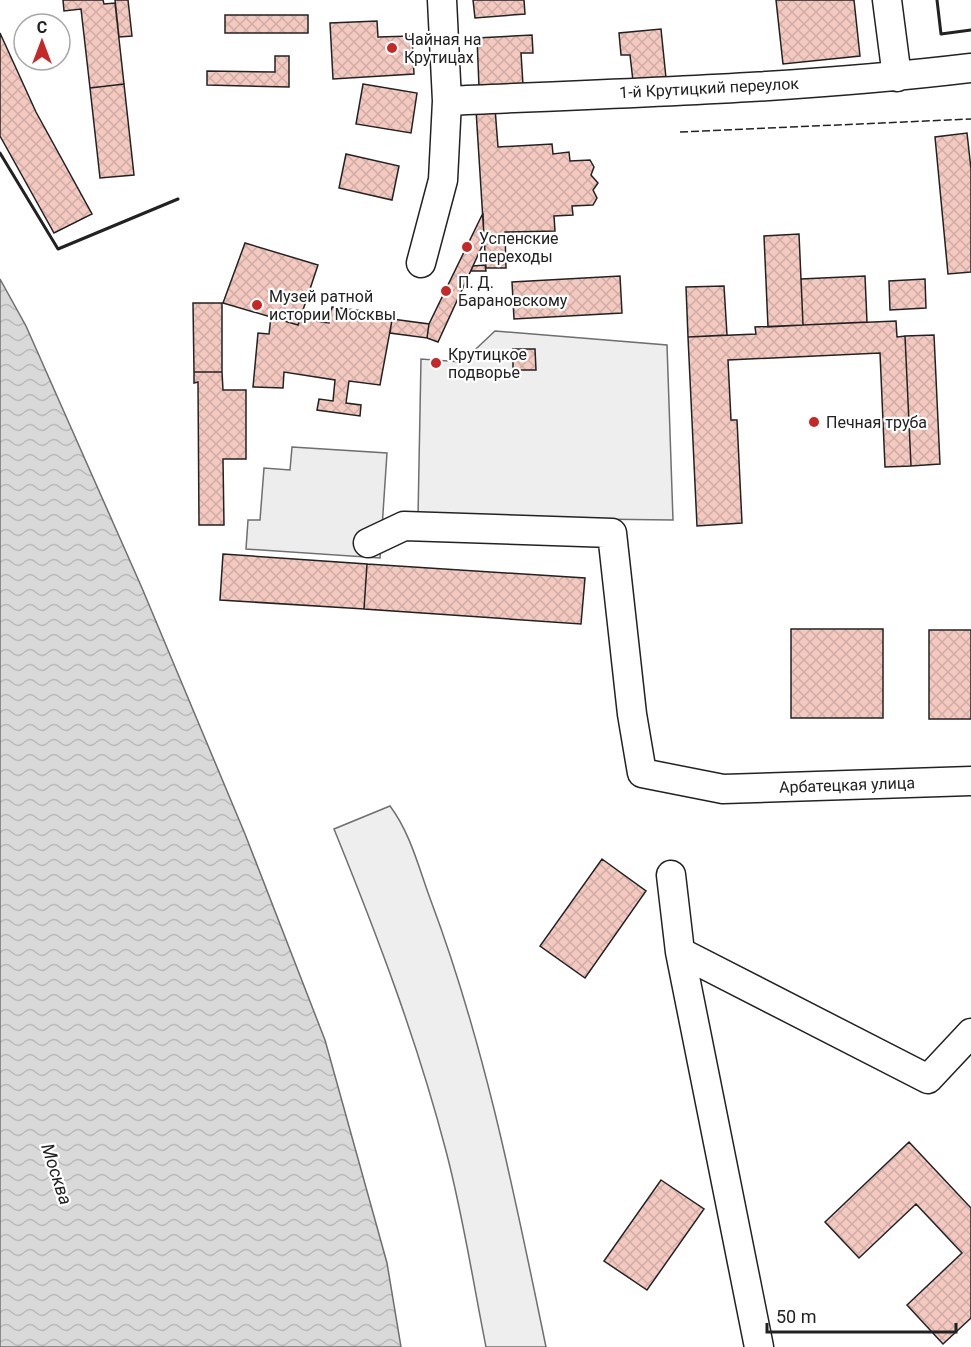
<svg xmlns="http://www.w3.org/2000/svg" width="971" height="1347" font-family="Roboto,sans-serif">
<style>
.green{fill:#eee;stroke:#6f6f6f;stroke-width:1.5}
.parking{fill:#ededed;stroke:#6f6f6f;stroke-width:1.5}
.water{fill:url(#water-waves);stroke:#6f6f6f;stroke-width:1.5}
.building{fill:url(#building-cross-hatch);stroke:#222;stroke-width:1.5}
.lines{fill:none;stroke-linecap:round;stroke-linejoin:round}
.minor-casing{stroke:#222;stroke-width:31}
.minor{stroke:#fff;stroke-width:28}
.fence{stroke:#222;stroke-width:1.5;stroke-dasharray:8 3;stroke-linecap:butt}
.wall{stroke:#222;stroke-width:3}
.poi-dot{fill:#c62828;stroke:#fff;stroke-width:2}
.labels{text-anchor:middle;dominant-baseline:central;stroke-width:4.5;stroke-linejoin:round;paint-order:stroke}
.poi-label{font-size:16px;fill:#222;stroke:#fff;text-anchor:start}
.street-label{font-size:16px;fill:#222;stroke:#fff}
.water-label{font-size:18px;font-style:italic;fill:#222;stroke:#fff}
</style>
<defs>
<pattern id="water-waves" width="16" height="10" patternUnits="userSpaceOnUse" patternTransform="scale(1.5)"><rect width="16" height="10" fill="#d9d9d9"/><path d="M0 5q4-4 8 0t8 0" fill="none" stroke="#bababa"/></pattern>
<pattern id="building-cross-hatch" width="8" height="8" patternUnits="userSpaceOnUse" patternTransform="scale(1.5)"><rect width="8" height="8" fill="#f3c9c0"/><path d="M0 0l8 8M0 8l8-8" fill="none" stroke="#d0aca5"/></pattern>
</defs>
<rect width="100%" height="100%" fill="#fff"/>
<path class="green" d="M 495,331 L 667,345 L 673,520 L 418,517 L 421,359 L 462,362 Z
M 390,806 C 411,834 419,869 431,901 C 485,1045 515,1197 546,1347 L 486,1347 C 473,1282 463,1215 446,1151 C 417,1040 377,935 334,829 Z"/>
<path class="parking" d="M 292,447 L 387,453 L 380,558 L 246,549 L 248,520 L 260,520 L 264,468 L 290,470 Z"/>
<path class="water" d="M 0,279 L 26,326 L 142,588 L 245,834 L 325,1040 L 387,1263 L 401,1347 L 0,1347 Z"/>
<path class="building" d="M 63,0 L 103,0 L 104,4 L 115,3 L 124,84 L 90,88 L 81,9 L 64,11 Z
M 115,0 L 128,0 L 132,36 L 119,37 Z
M 473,0 L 524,0 L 525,14 L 475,18 Z
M 776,0 L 854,0 L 860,56 L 783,64 Z
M 225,15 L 308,15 L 308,33 L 225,33 Z
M 377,21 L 378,37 L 412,36 L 414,74 L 333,79 L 330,23 Z
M 661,29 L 666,78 L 633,81 L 630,55 L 621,55 L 619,33 Z
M 0,33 L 36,112 L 92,214 L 54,233 L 0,136 Z
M 532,35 L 533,53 L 521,53 L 523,85 L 479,87 L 477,38 Z
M 275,56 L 289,56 L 289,87 L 207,85 L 207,71 L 275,72 Z
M 124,84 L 134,175 L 100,178 L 90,88 Z
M 363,84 L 417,93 L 411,133 L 356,124 Z
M 495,108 L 498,147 L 552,144 L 553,154 L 569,152 L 570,161 L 590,160 L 594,167 L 591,175 L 598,183 L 593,190 L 597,198 L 593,205 L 572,206 L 573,215 L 554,216 L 555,231 L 505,232 L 506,268 L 486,268 L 476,110 Z
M 967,133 L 971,169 L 971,272 L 948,274 L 935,137 Z
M 346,154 L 399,166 L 392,200 L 339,188 Z
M 483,213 L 484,242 L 438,342 L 427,338 L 429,324 Z
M 799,234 L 803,325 L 768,327 L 764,236 Z
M 245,243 L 318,265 L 298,325 L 223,303 Z
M 485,265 L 486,271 L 471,271 L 473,266 Z
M 620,276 L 622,313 L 514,319 L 512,282 Z
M 865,276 L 867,322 L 803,325 L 801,279 Z
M 925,279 L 926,308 L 890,310 L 889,281 Z
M 724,286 L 727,335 L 688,337 L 686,287 Z
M 193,303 L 222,303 L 222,372 L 194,372 Z
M 332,307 L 393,315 L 380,385 L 349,381 L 346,403 L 361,405 L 360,416 L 317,410 L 319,399 L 333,401 L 335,380 L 284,372 L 283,388 L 253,387 L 258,333 L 269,334 L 271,317 L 298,325 L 300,319 L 329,323 Z
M 392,319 L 429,324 L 427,338 L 390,333 Z
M 896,321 L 897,337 L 905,336 L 911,466 L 885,467 L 880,353 L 728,360 L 731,420 L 737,420 L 742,523 L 697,526 L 688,337 L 756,334 L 755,327 Z
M 934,335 L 940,464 L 911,466 L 905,336 Z
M 513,349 L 535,349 L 536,370 L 513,370 Z
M 194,372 L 222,372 L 223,390 L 246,390 L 246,459 L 223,459 L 224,525 L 199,525 L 198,382 L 194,383 Z
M 223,554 L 367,564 L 364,609 L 220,600 Z
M 367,564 L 585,578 L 581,624 L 364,609 Z
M 791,629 L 883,629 L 883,718 L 791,718 Z
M 929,630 L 971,630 L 971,719 L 929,719 Z
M 602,859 L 646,891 L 585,978 L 540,946 Z
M 909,1142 L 971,1208 L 971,1318 L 943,1344 L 907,1305 L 962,1253 L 916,1204 L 859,1258 L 825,1222 Z
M 661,1180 L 704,1209 L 647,1290 L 604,1261 Z"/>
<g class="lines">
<g class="minor-casing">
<path id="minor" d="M 887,0 L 897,77
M 447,101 C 622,93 797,89 971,68
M 421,263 L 443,180 L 447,101 L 442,0
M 368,543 L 404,526 L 612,533 L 632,714 L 642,773 L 723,789 L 971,781
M 671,875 L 680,952 L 759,1347
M 680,952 L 928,1079 L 971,1033"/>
</g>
<use href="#minor" class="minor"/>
<path class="fence" d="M 680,132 L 971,119"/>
<path class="wall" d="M 937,0 L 941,34 L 971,30
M 0,153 L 58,249 L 178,199"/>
</g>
<g class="poi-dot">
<circle cx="392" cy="48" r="6"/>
<circle cx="467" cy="247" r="6"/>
<circle cx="446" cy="291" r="6"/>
<circle cx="257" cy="305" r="6"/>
<circle cx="436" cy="363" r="6"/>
<circle cx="814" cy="422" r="6"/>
</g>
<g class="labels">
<g class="poi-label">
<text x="404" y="39">Чайная на<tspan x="404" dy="18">Крутицах</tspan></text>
<text x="479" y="238">Успенские<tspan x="479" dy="18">переходы</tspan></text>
<text x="458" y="282">П. Д.<tspan x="458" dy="18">Барановскому</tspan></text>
<text x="269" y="296">Музей ратной<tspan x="269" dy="18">истории Москвы</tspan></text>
<text x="448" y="354">Крутицкое<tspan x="448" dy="18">подворье</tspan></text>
<text x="826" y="422">Печная труба</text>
</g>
<g class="street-label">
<text transform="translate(709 88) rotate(-3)">1-й Крутицкий переулок</text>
<text transform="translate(847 785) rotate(-2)">Арбатецкая улица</text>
</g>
<g class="water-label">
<text transform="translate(57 1174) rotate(72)">Москва</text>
</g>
</g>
<g transform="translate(42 42)"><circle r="28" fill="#ffffff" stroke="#a7a7a7" stroke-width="1.5"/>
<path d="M0-4.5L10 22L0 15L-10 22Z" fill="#c62828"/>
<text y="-9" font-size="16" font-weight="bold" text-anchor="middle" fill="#222222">С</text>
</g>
<path d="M767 1323v9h189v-9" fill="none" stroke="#222222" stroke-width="3"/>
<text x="776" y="1323" font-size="18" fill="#222222" stroke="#ffffff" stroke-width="4.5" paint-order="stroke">50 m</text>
</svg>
